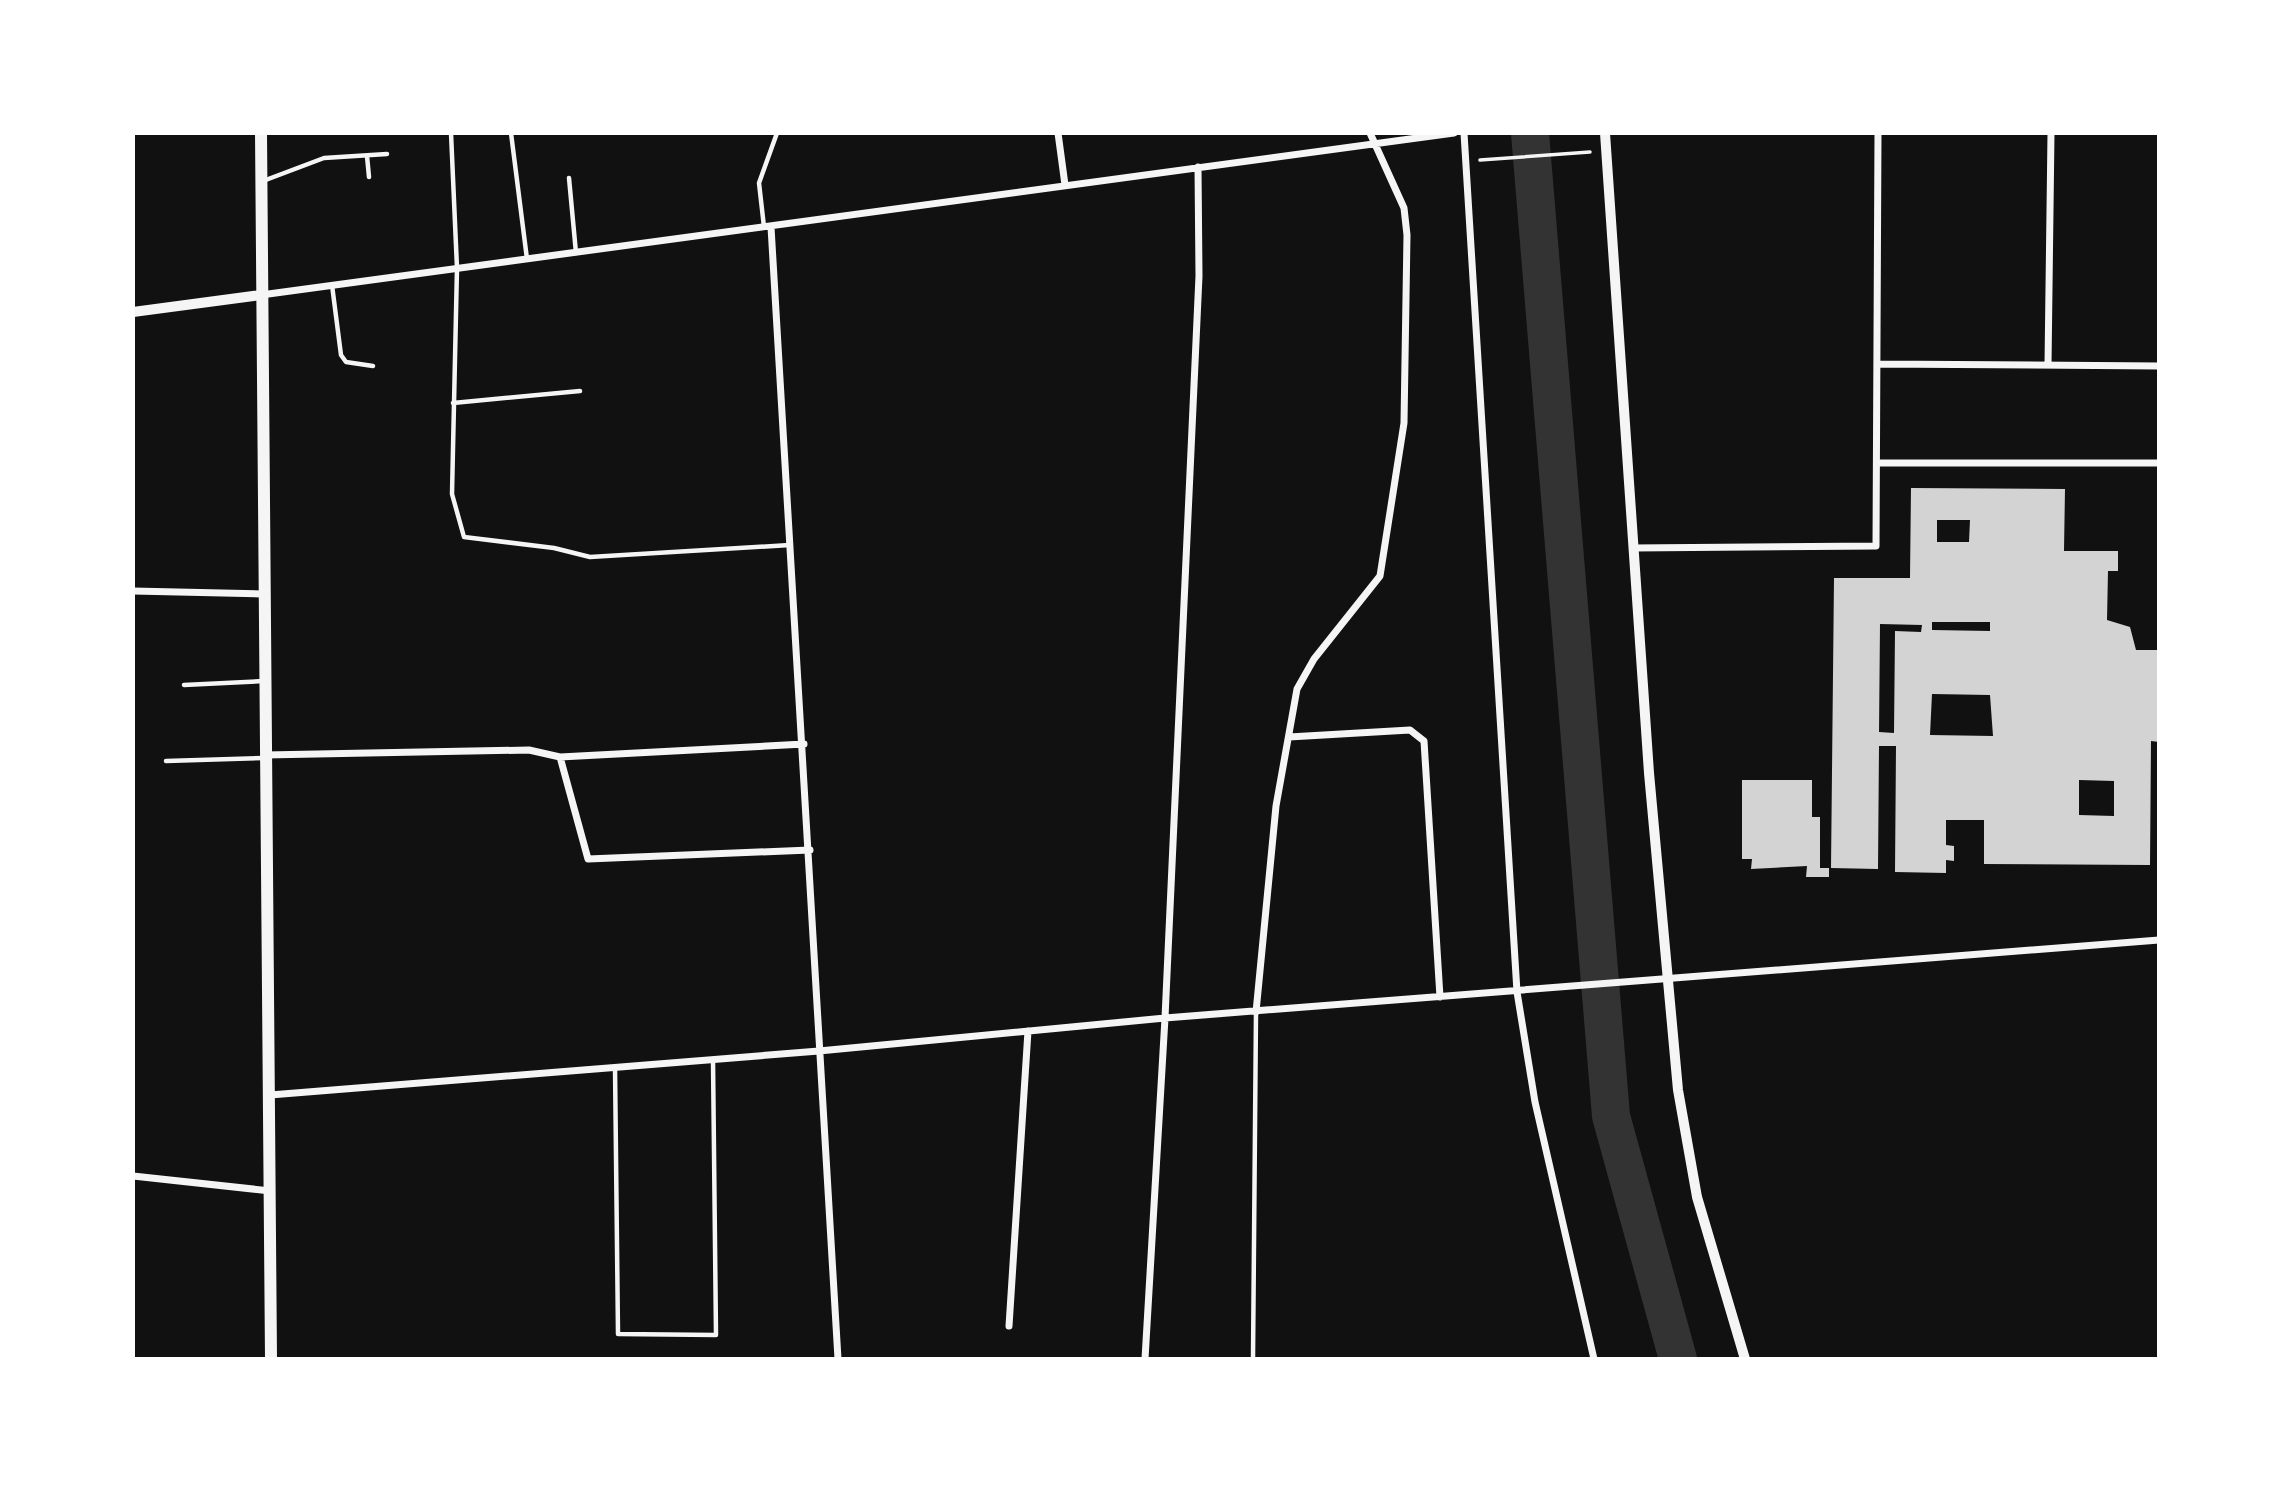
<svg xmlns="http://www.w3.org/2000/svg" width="2292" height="1492" font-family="Rubik,sans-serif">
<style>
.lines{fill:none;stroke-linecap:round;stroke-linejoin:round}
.river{stroke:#333;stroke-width:38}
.building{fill:#d3d3d3;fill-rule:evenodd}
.path{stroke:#f5f5f5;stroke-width:3.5}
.service{stroke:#f5f5f5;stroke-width:4.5}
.minor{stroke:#f5f5f5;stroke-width:7}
.tertiary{stroke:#f5f5f5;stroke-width:10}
.secondary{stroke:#f5f5f5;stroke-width:12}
</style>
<rect width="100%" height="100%" fill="#111"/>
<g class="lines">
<path class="river" d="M 1530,133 L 1611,1116 L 1678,1359"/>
</g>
<path class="building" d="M 1911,488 L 2065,489 L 2064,551 L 2118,551 L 2118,571 L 2108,571 L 2107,620 L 2130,627 L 2136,650 L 2159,650 L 2159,742 L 2151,741 L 2150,865 L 1984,864 L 1984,820 L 1946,820 L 1946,845 L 1954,846 L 1954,861 L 1946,860 L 1946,873 L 1895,872 L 1896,746 L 1879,746 L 1878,869 L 1831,868 L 1834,578 L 1910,578 ZM 1937,520 L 1970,520 L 1969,542 L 1937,542 ZM 1932,622 L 1990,622 L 1990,631 L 1932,630 ZM 1880,624 L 1922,625 L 1921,632 L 1895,631 L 1894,733 L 1879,732 ZM 1932,694 L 1990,695 L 1993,736 L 1930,735 ZM 2079,780 L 2114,781 L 2114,816 L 2079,815 Z
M 1742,780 L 1812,780 L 1812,817 L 1820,817 L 1820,868 L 1829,868 L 1829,877 L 1806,877 L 1807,866 L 1751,869 L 1752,859 L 1742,859 Z"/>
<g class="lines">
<path class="path" d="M 1480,160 L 1590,152"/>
<path class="service" d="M 451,133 L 457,268 L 452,494 L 464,537 L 554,548 L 590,557 L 790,545
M 511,133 L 527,259
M 367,156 L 369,177
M 569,178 L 576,253
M 263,181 L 324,158 L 387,154
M 764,227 L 759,183 L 777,133
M 332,285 L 341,355 L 346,362 L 373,366
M 453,403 L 580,391
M 184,685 L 264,681
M 166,761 L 263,758
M 615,1067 L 618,1334 L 716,1335 L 713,1060
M 1253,1359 L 1256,1012"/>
<path class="minor" d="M 1058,133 L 1065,185
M 1464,133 L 1517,992 L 1535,1102 L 1594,1359
M 771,227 L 838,1359
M 261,295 L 1454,133
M 1878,364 L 2159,366
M 2048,365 L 2051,133
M 1878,463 L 2159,463
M 1633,548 L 1876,546 L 1878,133
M 133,591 L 262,594
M 1289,737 L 1410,730 L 1424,741 L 1440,997
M 265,755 L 529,750 L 560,757 L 804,744
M 560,757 L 588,859 L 810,850
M 1256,1012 L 1276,806 L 1297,689 L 1314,659 L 1380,576 L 1404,423 L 1407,235 L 1404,208 L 1370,133
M 270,1095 L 819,1051 L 1165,1018 L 2159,940
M 133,1176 L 271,1191
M 1009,1326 L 1028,1031
M 1145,1359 L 1165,1018 L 1199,276 L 1198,167"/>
<path class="tertiary" d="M 1605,133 L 1649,773 L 1678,1090 L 1697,1197 L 1745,1359
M 133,312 L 261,295"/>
<path class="secondary" d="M 261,133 L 271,1359"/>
</g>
<rect width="2292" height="1492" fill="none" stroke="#ffffff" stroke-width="270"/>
</svg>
